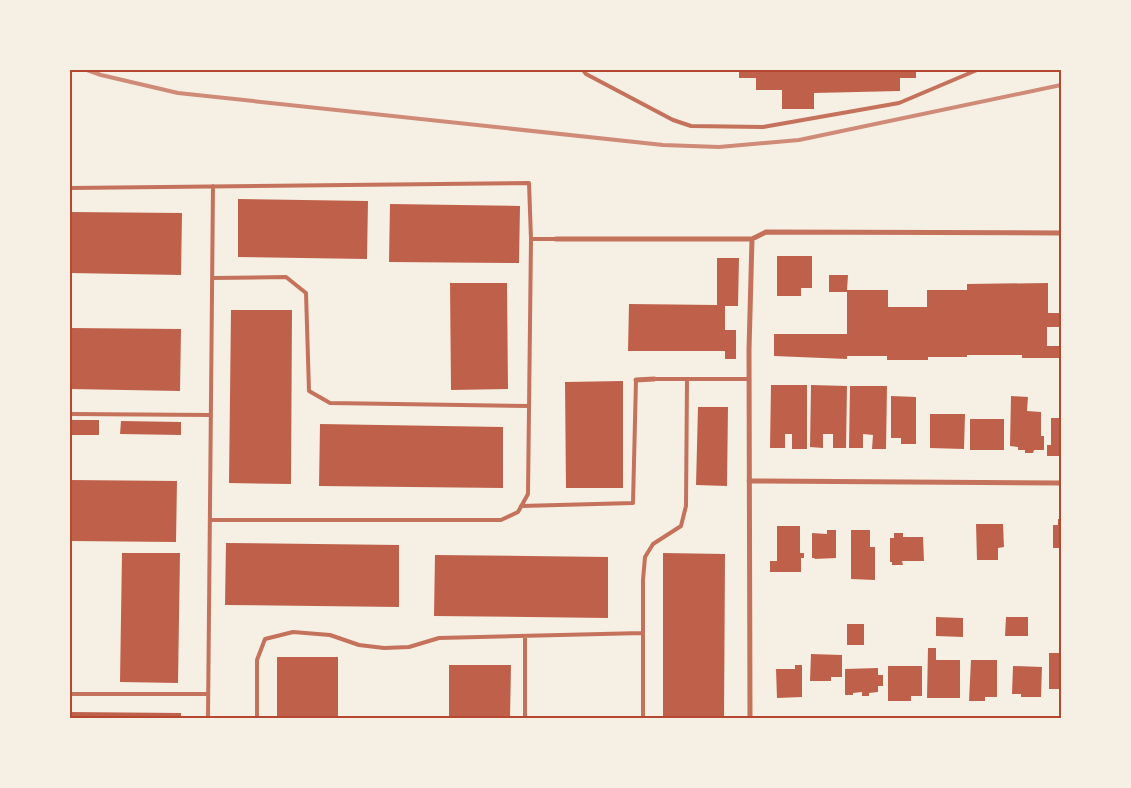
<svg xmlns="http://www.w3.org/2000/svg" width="1131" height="788" font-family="Ubuntu,sans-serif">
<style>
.building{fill:#bf614a}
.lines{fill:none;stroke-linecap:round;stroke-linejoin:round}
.service{stroke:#c5725c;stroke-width:4}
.minor{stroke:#c5725c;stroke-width:5}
.rail{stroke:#cf8b77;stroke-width:4}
.neatline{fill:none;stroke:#b5482f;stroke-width:2}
</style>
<rect width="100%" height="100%" fill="#f6efe4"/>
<path class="building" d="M 739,70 L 916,70 L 916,78 L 900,78 L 900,91 L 814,93 L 814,109 L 782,109 L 782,90 L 756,90 L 756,78 L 739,78 Z
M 238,199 L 368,201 L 367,259 L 238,257 Z
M 390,204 L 520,206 L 519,263 L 389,262 Z
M 70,212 L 182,213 L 181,275 L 70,273 Z
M 777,256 L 812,256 L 812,288 L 801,288 L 801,296 L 777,296 Z
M 717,258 L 739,258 L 738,306 L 725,306 L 725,330 L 736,330 L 736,359 L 725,359 L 725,351 L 628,351 L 629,304 L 717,305 Z
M 829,275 L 848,275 L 847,290 L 888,290 L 888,307 L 927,307 L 927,290 L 967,290 L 967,284 L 1048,283 L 1048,313 L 1061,313 L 1061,327 L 1047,327 L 1047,346 L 1061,346 L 1061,358 L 1022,358 L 1022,355 L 967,355 L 967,357 L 928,357 L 928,360 L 887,360 L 887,356 L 847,356 L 847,359 L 774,356 L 774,334 L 847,334 L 847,292 L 829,292 Z
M 450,283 L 507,283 L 508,389 L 451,390 Z
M 231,310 L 292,310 L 291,484 L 229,483 Z
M 70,328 L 181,329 L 180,391 L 70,389 Z
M 623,381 L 623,488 L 566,488 L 565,382 Z
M 771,385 L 807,385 L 807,449 L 792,449 L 792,434 L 785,434 L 785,448 L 770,448 Z
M 811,385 L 847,386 L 846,448 L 833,448 L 833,434 L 823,434 L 823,448 L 810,447 Z
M 850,386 L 887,386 L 886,449 L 872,449 L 873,435 L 863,434 L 863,448 L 849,448 Z
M 891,396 L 916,397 L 916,444 L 901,444 L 901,438 L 891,438 Z
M 1011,396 L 1028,397 L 1027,411 L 1041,412 L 1041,436 L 1044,436 L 1044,450 L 1034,450 L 1033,453 L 1025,453 L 1025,450 L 1018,450 L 1018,447 L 1010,446 Z
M 698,407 L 728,407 L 727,486 L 696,485 Z
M 930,414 L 965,414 L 964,449 L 930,448 Z
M 1051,418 L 1061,418 L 1061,456 L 1047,456 L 1047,445 L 1051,445 Z
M 970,419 L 1004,419 L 1004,450 L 970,450 Z
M 70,420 L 99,420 L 99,435 L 70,435 Z
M 121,421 L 181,422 L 181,435 L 120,434 Z
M 320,424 L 503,427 L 503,488 L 319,486 Z
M 70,480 L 177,481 L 176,542 L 70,541 Z
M 1058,519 L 1061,519 L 1061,548 L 1053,548 L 1053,525 L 1058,525 Z
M 976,524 L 1003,524 L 1004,547 L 998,548 L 998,560 L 977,560 Z
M 777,526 L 800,526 L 800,553 L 804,553 L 804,558 L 801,558 L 801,572 L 770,572 L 770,561 L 777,561 Z
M 827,530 L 836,530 L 836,558 L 814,559 L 815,558 L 812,558 L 812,533 L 827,534 Z
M 851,530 L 870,530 L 870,547 L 875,547 L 875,580 L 851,579 Z
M 894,533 L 903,533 L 903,537 L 923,537 L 924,561 L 902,561 L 903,565 L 892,565 L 892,562 L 890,562 L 890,538 L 894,538 Z
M 226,543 L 399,545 L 399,607 L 225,605 Z
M 122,553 L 180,553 L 178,683 L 120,682 Z
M 663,553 L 725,554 L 724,718 L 663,718 Z
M 435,555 L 608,557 L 608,618 L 434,616 Z
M 936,617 L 963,618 L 963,637 L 936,636 Z
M 1006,617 L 1028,617 L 1028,636 L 1005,636 Z
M 847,624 L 864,624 L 864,645 L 847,645 Z
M 928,648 L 936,648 L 936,660 L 960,660 L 960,698 L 927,698 Z
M 1049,653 L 1061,653 L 1061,689 L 1049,689 Z
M 811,654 L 842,655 L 842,677 L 831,677 L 831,681 L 810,681 Z
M 277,657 L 338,657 L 338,718 L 277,718 Z
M 971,660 L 997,660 L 997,697 L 985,697 L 985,701 L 969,701 Z
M 449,665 L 511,665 L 510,718 L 449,718 Z
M 795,665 L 802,665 L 802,697 L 777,698 L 776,669 L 795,669 Z
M 888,666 L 922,666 L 922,696 L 911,696 L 911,701 L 888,701 Z
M 1013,666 L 1042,667 L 1041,697 L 1021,697 L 1021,694 L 1012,694 Z
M 878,668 L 878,675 L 883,675 L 883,686 L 878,686 L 878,692 L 869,693 L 869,696 L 862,696 L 862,692 L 853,693 L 853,695 L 845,695 L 845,669 Z
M 70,712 L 181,713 L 181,718 L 70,718 Z"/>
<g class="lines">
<path class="service" d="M 583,70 L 586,74 L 673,120 L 691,126 L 763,127 L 899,103 L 977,70
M 70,188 L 529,183 L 531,239 L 528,494 L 518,512 L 501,520 L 210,520
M 531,239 L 556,239
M 212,278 L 286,277 L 306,293 L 309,391 L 330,403 L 529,406
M 654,379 L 749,379
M 70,414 L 211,415
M 521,506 L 633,503 L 636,380
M 70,694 L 208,694
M 208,718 L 213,186
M 257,718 L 257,660 L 265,639 L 293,632 L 330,635 L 359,645 L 384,648 L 409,647 L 439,638 L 643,633
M 525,718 L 525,636
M 643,718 L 643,580 L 645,557 L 653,544 L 681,526 L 686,506 L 687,380"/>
<path class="minor" d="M 556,239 L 752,239
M 636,380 L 654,379
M 749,481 L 1061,483
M 750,718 L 749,350 L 752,239 L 766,232 L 1061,233"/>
<path class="rail" d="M 87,70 L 101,75 L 178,93 L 663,145 L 719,147 L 799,140 L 1061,85"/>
</g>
<rect width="1131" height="788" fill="none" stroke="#f6efe4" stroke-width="142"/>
<rect x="71" y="71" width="989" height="646" class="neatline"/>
</svg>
